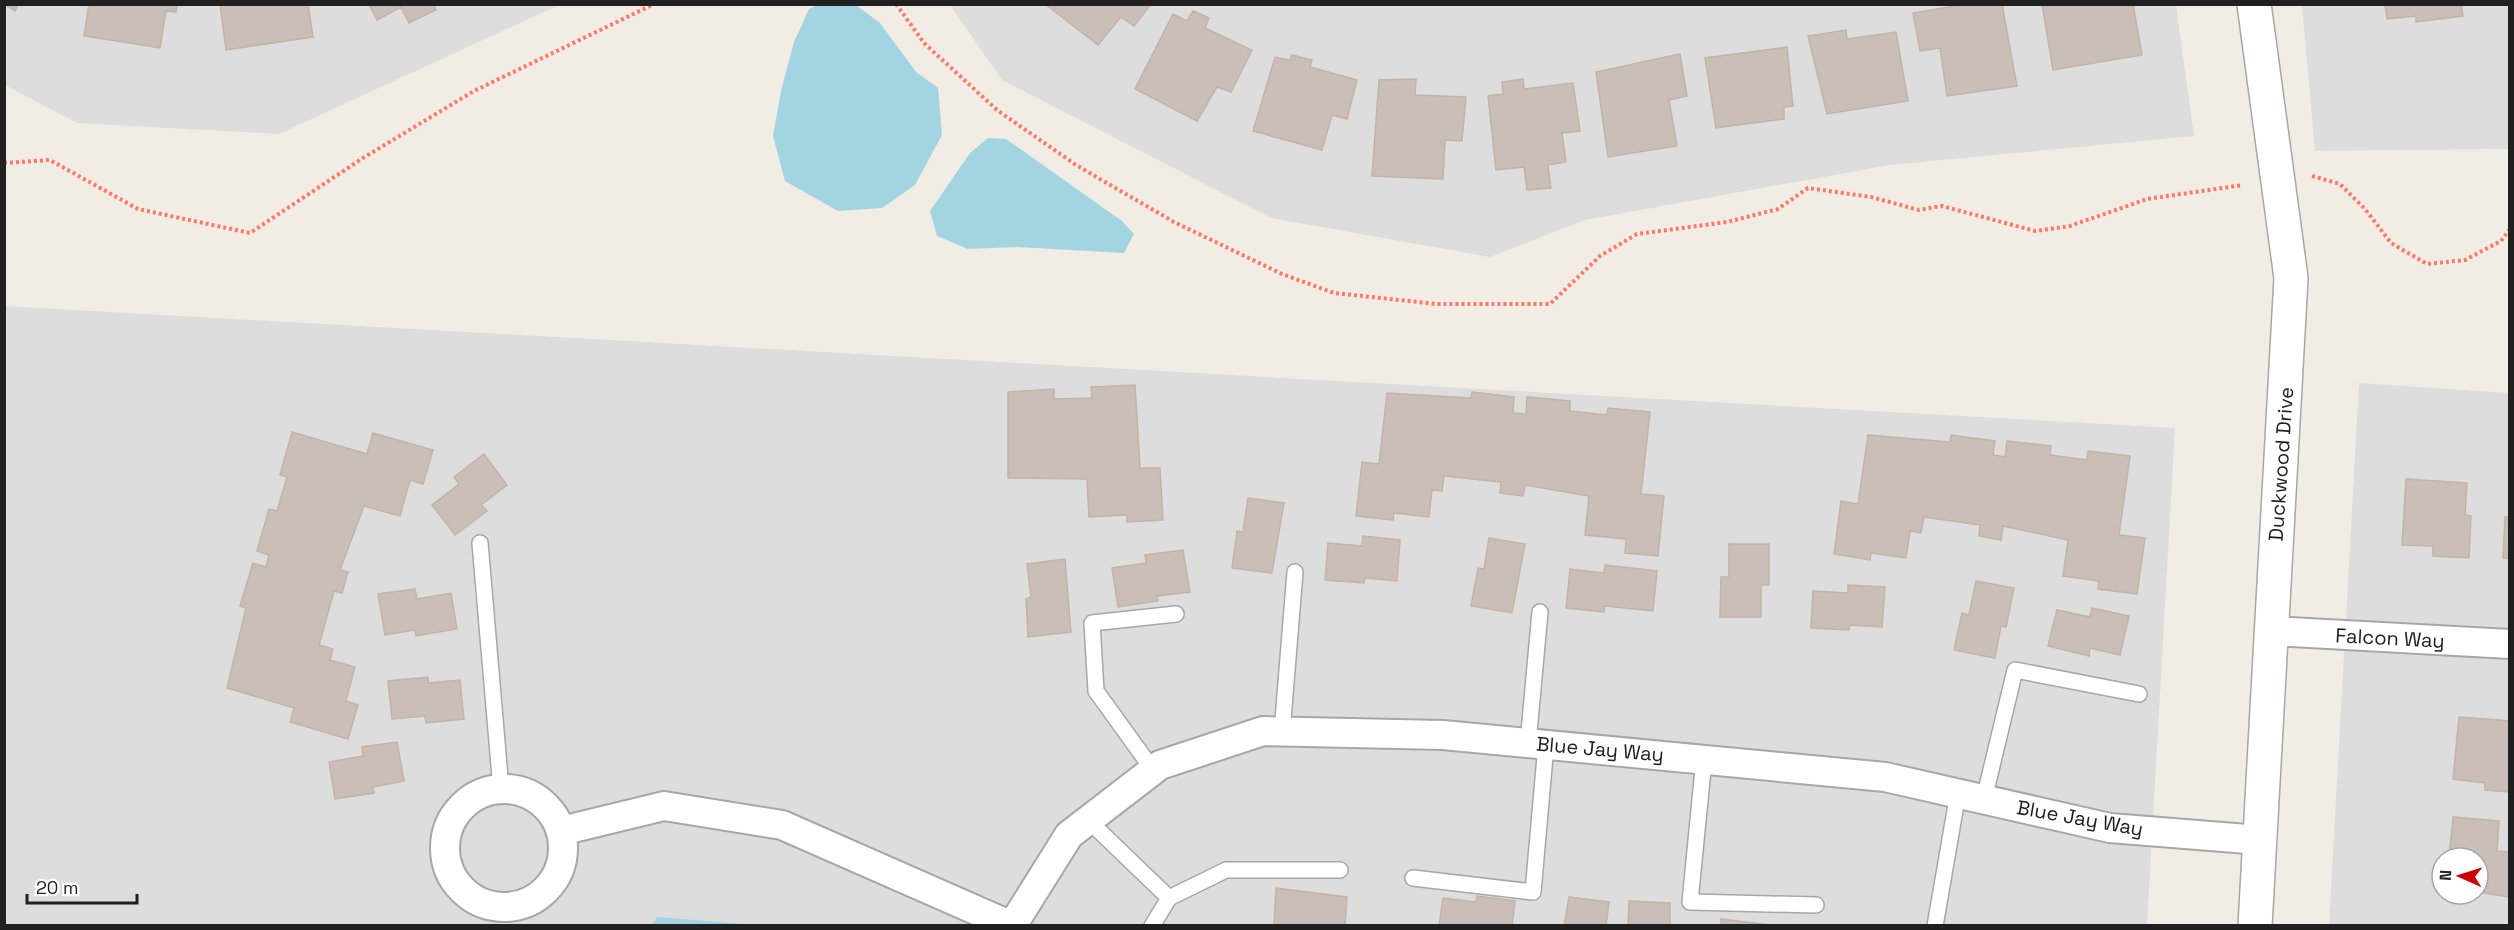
<svg xmlns="http://www.w3.org/2000/svg" width="2514" height="930" font-family="'Space Grotesk',sans-serif">
<style>
.residential{fill:#dedddd;fill-rule:evenodd}
.water{fill:#a3d4e1}
.building{fill:#c9bfb8;stroke:#c4b3a6;stroke-width:1.5}
.lines{fill:none;stroke-linecap:round;stroke-linejoin:round}
.service-casing{stroke:#a7a7a7;stroke-width:18}
.minor-casing{stroke:#a7a7a7;stroke-width:32}
.tertiary-casing{stroke:#a7a7a7;stroke-width:36}
.path{stroke:#ff7768;stroke-width:4;stroke-dasharray:3 3;stroke-linecap:butt}
.service{stroke:#fff;stroke-width:15}
.minor{stroke:#fff;stroke-width:28}
.tertiary{stroke:#fff;stroke-width:33}
.labels{text-anchor:middle;dominant-baseline:central;stroke-width:5;stroke-linejoin:round;paint-order:stroke}
.street-label{font-size:20px;fill:#202020;stroke:#fff}
</style>
<rect width="100%" height="100%" fill="#f1ede5"/>
<path class="residential" d="M 4,5 L 559,5 L 279,134 L 77,123 L 5,85 Z
M 950,5 L 2176,5 L 2194,136 L 1890,165 L 1585,220 L 1490,257 L 1271,218 L 1002,80 Z
M 2302,5 L 2509,5 L 2509,149 L 2315,151 Z
M 4,306 L 2175,428 L 2147,925 L 5,925 Z
M 2359,383 L 2509,393 L 2509,925 L 2329,926 ZM 2442,858 L 2478,858 L 2478,894 L 2442,894 Z"/>
<path class="water" d="M 819,4 L 856,5 L 880,23 L 916,72 L 938,88 L 942,135 L 915,185 L 882,208 L 838,211 L 785,181 L 773,136 L 781,91 L 794,42 L 809,9 Z
M 988,138 L 1006,139 L 1122,221 L 1134,234 L 1124,253 L 1017,247 L 968,249 L 937,236 L 930,211 L 970,153 Z
M 657,917 L 744,924 L 749,925 L 652,925 Z"/>
<path class="building" d="M 4,4 L 18,4 L 15,11 Z
M 89,4 L 177,4 L 176,12 L 166,11 L 160,48 L 84,36 Z
M 220,4 L 308,4 L 313,37 L 226,50 Z
M 369,4 L 433,4 L 436,10 L 409,23 L 401,7 L 377,20 Z
M 1045,4 L 1151,4 L 1134,26 L 1121,17 L 1098,45 Z
M 1966,4 L 2002,4 L 2017,86 L 1947,96 L 1940,48 L 1920,51 L 1913,13 Z
M 2042,4 L 2133,4 L 2142,55 L 2053,70 Z
M 2385,4 L 2461,4 L 2463,16 L 2416,22 L 2416,16 L 2387,19 Z
M 1193,11 L 1209,18 L 1205,28 L 1252,50 L 1231,92 L 1217,87 L 1197,121 L 1135,89 L 1173,14 L 1187,21 Z
M 1846,30 L 1847,39 L 1896,32 L 1908,101 L 1827,114 L 1808,36 Z
M 1787,47 L 1793,106 L 1784,107 L 1784,119 L 1716,128 L 1705,58 Z
M 1680,54 L 1687,96 L 1669,100 L 1677,146 L 1608,157 L 1596,72 Z
M 1292,55 L 1312,60 L 1310,67 L 1357,80 L 1347,119 L 1332,115 L 1322,150 L 1253,131 L 1275,57 L 1290,60 Z
M 1416,79 L 1415,95 L 1466,97 L 1462,141 L 1445,140 L 1443,179 L 1372,176 L 1379,80 Z
M 1523,79 L 1524,89 L 1573,83 L 1580,131 L 1562,133 L 1566,162 L 1548,165 L 1551,188 L 1527,190 L 1524,167 L 1496,170 L 1488,96 L 1503,94 L 1502,82 Z
M 1135,385 L 1140,468 L 1160,468 L 1163,520 L 1127,522 L 1127,515 L 1089,517 L 1087,479 L 1008,478 L 1008,392 L 1054,389 L 1054,399 L 1092,398 L 1091,387 Z
M 1472,392 L 1514,397 L 1513,413 L 1526,414 L 1527,397 L 1570,401 L 1570,411 L 1607,415 L 1608,408 L 1650,412 L 1641,494 L 1664,496 L 1658,556 L 1625,553 L 1626,539 L 1585,535 L 1589,496 L 1525,485 L 1523,496 L 1500,493 L 1501,482 L 1444,476 L 1442,491 L 1432,490 L 1429,517 L 1394,513 L 1393,520 L 1356,516 L 1362,462 L 1379,464 L 1387,393 L 1471,398 Z
M 292,432 L 367,454 L 373,433 L 433,450 L 423,484 L 410,480 L 400,516 L 364,506 L 340,570 L 348,572 L 342,593 L 334,591 L 319,645 L 333,649 L 330,660 L 355,667 L 346,701 L 358,705 L 348,739 L 290,722 L 294,708 L 227,688 L 246,608 L 240,606 L 253,563 L 266,567 L 269,555 L 257,551 L 269,509 L 277,511 L 287,477 L 280,475 Z
M 1868,435 L 1950,442 L 1951,435 L 1995,441 L 1993,455 L 2005,457 L 2007,441 L 2051,446 L 2050,455 L 2087,460 L 2088,451 L 2130,456 L 2119,535 L 2145,538 L 2137,594 L 2098,589 L 2099,581 L 2063,576 L 2068,540 L 2003,526 L 2001,540 L 1979,536 L 1980,525 L 1924,517 L 1921,533 L 1910,531 L 1906,558 L 1871,553 L 1870,560 L 1834,554 L 1841,501 L 1858,504 Z
M 484,454 L 507,485 L 481,505 L 487,511 L 455,535 L 432,505 L 459,484 L 454,477 Z
M 2406,479 L 2467,483 L 2465,515 L 2471,516 L 2469,558 L 2433,556 L 2433,546 L 2402,545 Z
M 1248,498 L 1284,503 L 1272,573 L 1232,568 L 1237,531 L 1243,532 Z
M 2505,517 L 2510,517 L 2510,558 L 2503,558 Z
M 1363,536 L 1400,540 L 1397,581 L 1365,578 L 1364,583 L 1325,580 L 1328,543 L 1362,546 Z
M 1489,538 L 1525,544 L 1512,613 L 1471,606 L 1478,568 L 1484,569 Z
M 1729,544 L 1769,544 L 1769,585 L 1761,585 L 1761,617 L 1720,617 L 1721,577 L 1729,577 Z
M 1183,550 L 1190,592 L 1157,596 L 1158,601 L 1118,607 L 1112,568 L 1146,563 L 1145,555 Z
M 1065,559 L 1071,632 L 1028,637 L 1026,599 L 1031,597 L 1027,564 Z
M 1605,565 L 1657,571 L 1653,611 L 1605,606 L 1604,612 L 1566,608 L 1570,569 L 1604,573 Z
M 1976,581 L 2014,588 L 2006,627 L 2001,626 L 1995,658 L 1954,650 L 1962,613 L 1969,615 Z
M 1848,585 L 1885,587 L 1882,627 L 1850,625 L 1849,630 L 1811,628 L 1813,591 L 1848,593 Z
M 415,589 L 417,599 L 451,593 L 457,629 L 416,636 L 415,630 L 385,635 L 378,594 Z
M 2092,608 L 2129,616 L 2120,655 L 2090,648 L 2089,656 L 2048,646 L 2057,610 L 2090,617 Z
M 428,677 L 428,683 L 460,680 L 464,719 L 426,723 L 425,716 L 392,719 L 388,681 Z
M 2459,717 L 2510,721 L 2510,792 L 2485,790 L 2485,783 L 2453,779 Z
M 397,742 L 404,781 L 373,787 L 374,793 L 335,799 L 329,762 L 363,756 L 362,747 Z
M 2453,817 L 2499,821 L 2497,851 L 2510,852 L 2510,897 L 2478,892 L 2478,858 L 2449,858 Z
M 1276,888 L 1347,897 L 1345,926 L 1274,926 Z
M 1477,896 L 1515,901 L 1512,926 L 1439,926 L 1443,898 L 1476,902 Z
M 1569,897 L 1609,902 L 1606,926 L 1564,926 Z
M 1629,901 L 1670,903 L 1670,926 L 1628,926 Z
M 1721,919 L 1781,926 L 1721,926 Z"/>
<g class="lines">
<g class="service-casing">
<path id="service" d="M 480,543 L 501,789
M 1282,732 L 1295,572
M 1528,743 L 1540,612
M 1704,759 L 1690,902 L 1816,905
M 1153,770 L 1096,691 L 1092,623 L 1176,614
M 1984,799 L 2015,670 L 2139,694
M 1088,820 L 1169,898 L 1226,870 L 1340,870
M 1413,878 L 1533,892 L 1546,745
M 1152,926 L 1169,898
M 1935,926 L 1958,793"/>
</g>
<g class="minor-casing">
<path id="minor" d="M 2271,631 L 2510,644
M445 848a59 59 0 1 1 118 0a59 59 0 1 1-118 0Z
M 561,831 L 664,806 L 782,825 L 1012,926
M 1012,926 L 1069,835 L 1160,765 L 1263,731 L 1443,735 L 1885,777 L 2110,828 L 2260,840"/>
</g>
<g class="tertiary-casing">
<path id="tertiary" d="M 2254,4 L 2291,278 L 2255,926"/>
</g>
<path class="path" d="M 896,4 L 924,43 L 997,110 L 1076,165 L 1174,222 L 1282,274 L 1334,293 L 1437,304 L 1550,304 L 1600,256 L 1637,234 L 1727,222 L 1778,209 L 1808,188 L 1871,197 L 1919,210 L 1942,206 L 2035,231 L 2070,226 L 2147,199 L 2243,185
M 4,163 L 50,160 L 138,209 L 250,233 L 363,158 L 474,91 L 654,4
M 2312,176 L 2340,184 L 2365,209 L 2391,243 L 2427,264 L 2465,260 L 2501,241 L 2510,229"/>
<use href="#service" class="service"/>
<use href="#minor" class="minor"/>
<use href="#tertiary" class="tertiary"/>
</g>
<g class="labels">
<g class="street-label">
<text transform="translate(2281 464) rotate(-86)">Duckwood Drive</text>
<text transform="translate(2390 638) rotate(3)">Falcon Way</text>
<text transform="translate(1600 749) rotate(5)">Blue Jay Way</text>
<text transform="translate(2080 818) rotate(10)">Blue Jay Way</text>
</g>
</g>
<rect width="2514" height="930" fill="none" stroke="#202020" stroke-width="12"/>
<g transform="translate(2460 876) rotate(273)"><circle r="28" fill="#ffffff" stroke="#a6a6a6" stroke-width="1.5"/>
<path d="M0-4.5L10 22L0 15L-10 22Z" fill="#cf0001"/>
<text y="-9" font-size="16" font-weight="bold" text-anchor="middle" fill="#202020">N</text>
</g>
<path d="M27 894v9h110v-9" fill="none" stroke="#202020" stroke-width="3"/>
<text x="36" y="894" font-size="18" fill="#202020" stroke="#ffffff" stroke-width="4.5" paint-order="stroke">20 m</text>
</svg>
